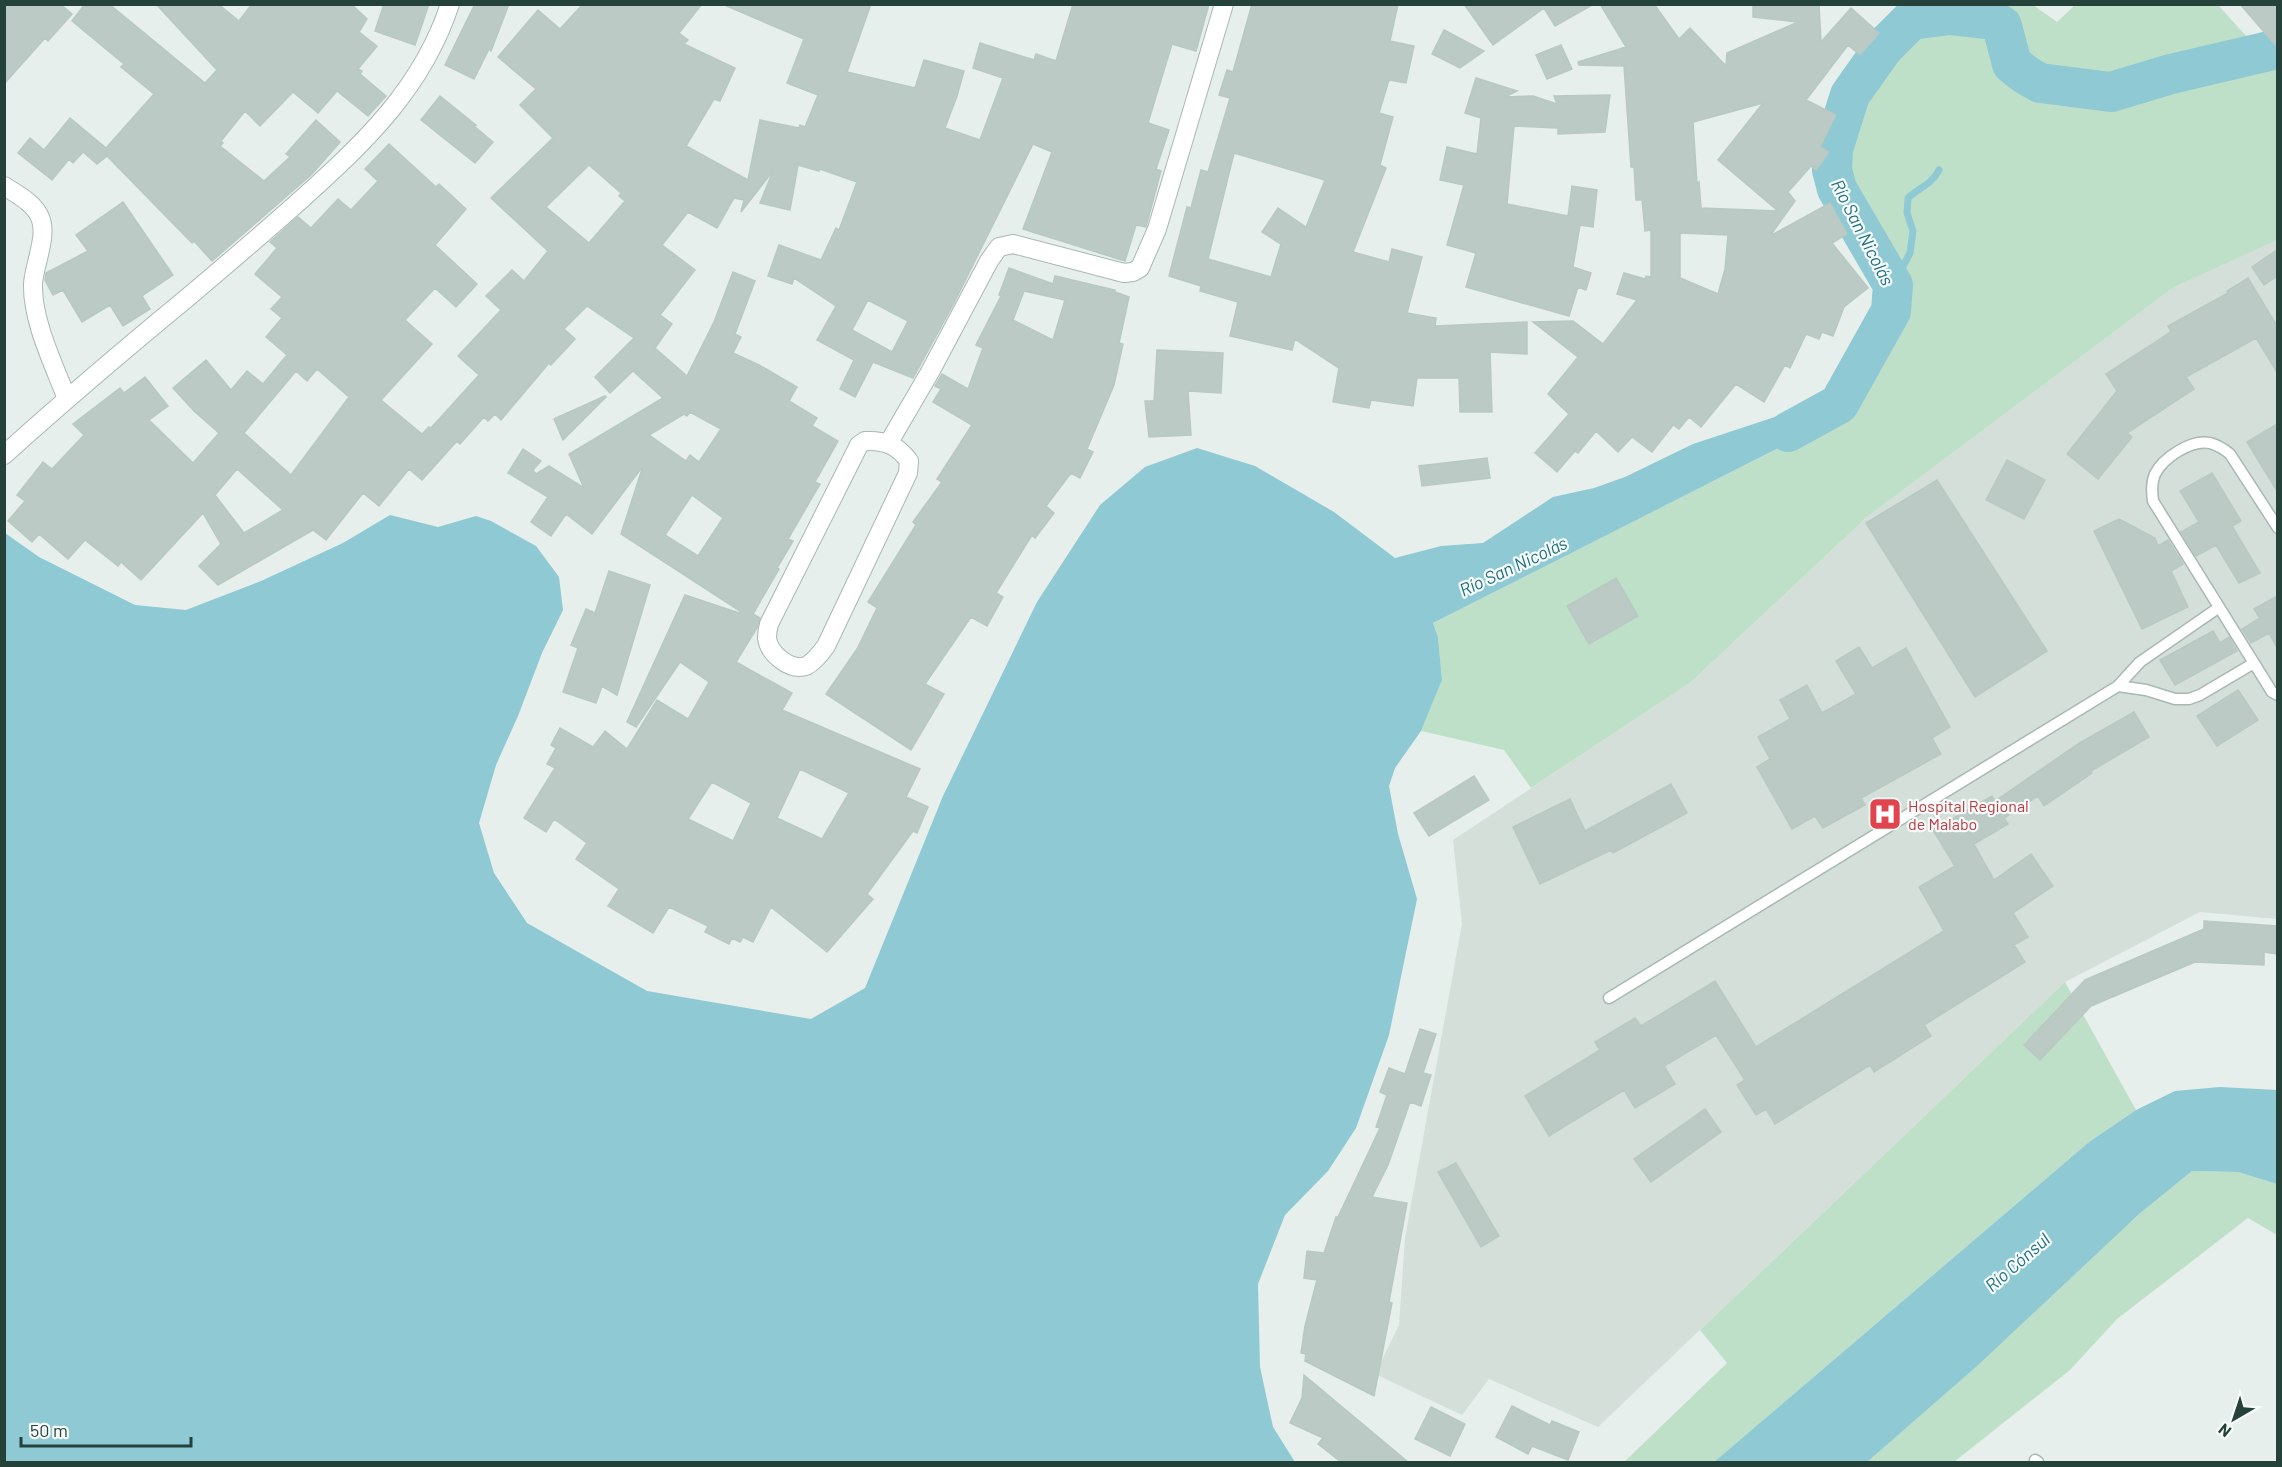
<svg xmlns="http://www.w3.org/2000/svg" width="2282" height="1467" font-family="Barlow,sans-serif">
<style>
.built{fill:#d4dfda}
.green{fill:#bfe0c8}
.water{fill:#8ec9d4}
.lines{fill:none;stroke-linecap:round;stroke-linejoin:round}
.stream{stroke:#8ec9d4;stroke-width:7}
.river{stroke:#8ec9d4;stroke-width:40}
.building{fill:#bbcac4;stroke:#b8c9c2;stroke-width:1.5;fill-rule:evenodd}
.lane-casing{stroke:#a8b8b2;stroke-width:13}
.street-casing{stroke:#a8b8b2;stroke-width:20}
.lane{stroke:#fff;stroke-width:10}
.street{stroke:#fff;stroke-width:18}
.labels{text-anchor:middle;dominant-baseline:central;stroke-width:4.5;stroke-linejoin:round;paint-order:stroke}
.health-label{font-size:16px;fill:#be3a42;stroke:#f7fbf9;text-anchor:start}
.water-label{font-size:18px;font-style:italic;fill:#1c6f80;stroke:#f7fbf9}
</style>
<rect width="100%" height="100%" fill="#e6efeb"/>
<path class="built" d="M 2277,237 L 2277,919 L 2200,912 L 2065,982 L 1598,1427 L 1489,1379 L 1462,1415 L 1375,1374 L 1399,1325 L 1405,1238 L 1462,924 L 1453,840 L 1690,683 L 1867,517 L 2174,287 Z"/>
<path class="green" d="M 1976,5 L 2033,5 L 2057,22 L 2075,5 L 2218,5 L 2277,70 L 2277,240 L 2174,287 L 1867,517 L 1690,683 L 1531,788 L 1504,750 L 1421,731 L 1442,680 L 1438,637 L 1433,623 L 1838,418 L 1838,392 L 1843,391 L 1867,345 L 1895,304 L 1845,214 L 1820,160 L 1844,97 L 1883,46 L 1920,18 L 1962,17 Z
M 2065,982 L 2136,1110 L 2089,1142 L 1714,1462 L 1624,1462 L 1727,1363 L 1700,1330 Z
M 2192,1171 L 2238,1172 L 2277,1184 L 2277,1235 L 2248,1218 L 2117,1319 L 2070,1370 L 1954,1462 L 1863,1462 L 2138,1215 Z"/>
<path class="water" d="M 1838,392 L 1838,418 L 1433,623 L 1438,637 L 1442,680 L 1421,731 L 1395,768 L 1389,786 L 1398,834 L 1417,899 L 1389,1035 L 1356,1128 L 1328,1171 L 1285,1215 L 1258,1284 L 1260,1367 L 1273,1427 L 1295,1462 L 5,1462 L 5,533 L 39,557 L 135,605 L 186,610 L 261,581 L 343,543 L 390,515 L 438,527 L 476,516 L 491,521 L 536,546 L 559,577 L 563,610 L 542,653 L 518,716 L 496,765 L 479,823 L 494,873 L 527,923 L 647,991 L 811,1019 L 865,988 L 943,796 L 1037,602 L 1100,505 L 1145,467 L 1197,448 L 1255,466 L 1334,512 L 1395,558 L 1441,546 L 1483,543 L 1553,497 L 1594,488 L 1625,477 L 1693,444 L 1823,401 Z
M 2220,1087 L 2277,1090 L 2277,1184 L 2238,1172 L 2192,1171 L 2138,1215 L 1977,1366 L 1867,1462 L 1714,1462 L 2089,1142 L 2136,1110 L 2175,1091 Z"/>
<g class="lines">
<path class="stream" d="M 1893,285 L 1910,253 L 1913,231 L 1907,213 L 1908,198 C 1920,187 1932,184 1939,170"/>
<path class="river" d="M 1788,432 L 1839,404 L 1891,311 L 1893,285 L 1837,189 L 1832,170 L 1833,149 L 1850,95 L 1884,47 L 1911,20 L 1950,15 L 1993,20 L 2002,26 L 2012,64 L 2026,75 L 2040,83 L 2111,92 L 2171,74 L 2278,49"/>
</g>
<path class="building" d="M 4,4 L 60,4 L 72,14 L 48,41 L 45,38 L 4,84 Z
M 85,4 L 109,4 L 205,83 L 217,70 L 156,4 L 218,4 L 239,21 L 252,4 L 351,4 L 367,19 L 359,32 L 377,46 L 358,69 L 362,71 L 360,74 L 386,96 L 368,116 L 337,91 L 318,113 L 293,92 L 260,126 L 245,111 L 221,141 L 223,143 L 220,146 L 264,181 L 290,157 L 286,154 L 316,120 L 340,142 L 312,174 L 212,261 L 194,241 L 192,243 L 107,156 L 97,164 L 83,152 L 73,163 L 69,159 L 52,180 L 18,153 L 30,138 L 44,150 L 70,118 L 106,148 L 154,94 L 121,67 L 124,64 L 72,21 Z
M 384,4 L 429,4 L 415,45 L 375,31 Z
M 475,4 L 509,4 L 491,51 L 489,49 L 474,79 L 445,65 Z
M 583,4 L 702,4 L 679,33 L 688,40 L 684,44 L 735,68 L 720,101 L 714,99 L 686,146 L 748,180 L 760,120 L 799,128 L 800,125 L 805,127 L 818,95 L 787,83 L 804,39 L 722,4 L 871,4 L 847,72 L 915,88 L 924,60 L 964,71 L 957,96 L 945,128 L 980,140 L 1003,78 L 973,68 L 980,43 L 1034,60 L 1036,54 L 1056,61 L 1073,4 L 1209,4 L 1196,51 L 1172,44 L 1148,123 L 1169,130 L 1156,169 L 1161,171 L 1146,227 L 1136,225 L 1125,261 L 1023,229 L 1052,152 L 1033,144 L 954,303 L 913,378 L 873,362 L 855,397 L 840,389 L 854,360 L 817,340 L 836,306 L 794,278 L 792,284 L 768,276 L 779,245 L 821,260 L 836,228 L 839,230 L 857,182 L 820,169 L 819,171 L 798,165 L 790,210 L 760,203 L 773,171 L 741,212 L 744,200 L 734,198 L 717,228 L 688,212 L 662,245 L 695,270 L 660,315 L 672,324 L 655,348 L 687,376 L 714,322 L 733,272 L 755,281 L 735,334 L 741,337 L 733,353 L 759,365 L 797,387 L 789,401 L 817,418 L 812,426 L 838,441 L 815,482 L 820,484 L 788,539 L 793,541 L 777,568 L 779,569 L 753,614 L 760,618 L 757,628 L 736,662 L 792,693 L 782,710 L 920,769 L 906,797 L 928,807 L 917,833 L 913,831 L 867,894 L 873,899 L 827,952 L 771,907 L 753,942 L 743,937 L 740,942 L 732,938 L 729,944 L 705,932 L 708,926 L 669,907 L 653,933 L 608,906 L 619,889 L 576,859 L 587,843 L 554,819 L 546,832 L 524,818 L 555,768 L 547,764 L 556,748 L 551,745 L 560,728 L 593,747 L 605,731 L 627,749 L 657,700 L 688,719 L 709,682 L 680,662 L 636,727 L 627,722 L 685,595 L 739,613 L 740,611 L 621,534 L 643,466 L 592,534 L 566,514 L 551,536 L 531,522 L 548,497 L 508,473 L 523,449 L 541,461 L 533,470 L 536,474 L 549,466 L 584,488 L 569,454 L 663,398 L 633,371 L 610,393 L 595,377 L 634,338 L 587,306 L 564,329 L 575,339 L 551,365 L 549,363 L 501,420 L 495,414 L 488,421 L 484,417 L 460,444 L 457,441 L 422,480 L 409,469 L 379,506 L 363,493 L 326,540 L 313,530 L 218,585 L 199,566 L 221,544 L 203,513 L 141,580 L 121,562 L 118,566 L 85,540 L 68,559 L 39,534 L 32,542 L 8,521 L 25,501 L 17,495 L 43,462 L 52,469 L 84,435 L 73,424 L 120,388 L 124,393 L 145,377 L 168,406 L 149,420 L 193,463 L 219,433 L 194,411 L 173,388 L 206,360 L 231,390 L 247,371 L 263,384 L 287,355 L 266,337 L 282,318 L 271,309 L 282,297 L 255,274 L 277,248 L 270,242 L 298,217 L 311,228 L 338,199 L 351,210 L 378,181 L 365,169 L 389,144 L 436,187 L 439,184 L 466,209 L 435,245 L 477,284 L 456,307 L 435,288 L 405,320 L 432,344 L 381,400 L 422,434 L 429,427 L 431,428 L 479,375 L 458,356 L 501,310 L 486,296 L 512,270 L 524,281 L 548,251 L 491,198 L 553,138 L 520,105 L 536,89 L 498,57 L 538,10 L 560,29 ZM 589,165 L 621,193 L 619,196 L 625,201 L 589,243 L 546,207 ZM 868,300 L 908,321 L 892,352 L 852,330 ZM 317,369 L 349,397 L 291,475 L 244,433 L 296,371 L 307,381 ZM 690,412 L 721,429 L 699,462 L 690,455 L 686,461 L 649,435 L 684,414 L 687,416 ZM 237,469 L 283,510 L 244,533 L 215,495 ZM 692,495 L 723,518 L 698,556 L 665,535 ZM 800,769 L 849,793 L 822,839 L 777,818 ZM 712,782 L 751,803 L 733,841 L 688,819 Z
M 1252,4 L 1398,4 L 1390,41 L 1414,46 L 1406,83 L 1389,80 L 1379,113 L 1393,117 L 1380,165 L 1386,168 L 1353,252 L 1389,262 L 1392,249 L 1422,257 L 1407,313 L 1436,318 L 1435,326 L 1527,322 L 1527,354 L 1490,352 L 1492,412 L 1460,412 L 1459,378 L 1417,378 L 1413,406 L 1371,400 L 1369,408 L 1333,402 L 1339,368 L 1295,339 L 1292,350 L 1230,336 L 1238,302 L 1200,291 L 1201,286 L 1169,276 L 1187,207 L 1191,208 L 1201,170 L 1208,172 L 1230,98 L 1219,95 L 1227,70 L 1233,72 ZM 1234,153 L 1325,180 L 1306,227 L 1278,208 L 1262,232 L 1281,244 L 1271,277 L 1208,259 Z
M 1464,4 L 1594,4 L 1555,26 L 1544,8 L 1493,45 Z
M 1600,4 L 1654,4 L 1679,39 L 1690,28 L 1726,66 L 1727,53 L 1798,22 L 1753,17 L 1753,4 L 1819,4 L 1821,42 L 1851,8 L 1879,33 L 1860,55 L 1848,45 L 1806,100 L 1836,115 L 1820,147 L 1829,152 L 1816,170 L 1811,166 L 1788,192 L 1795,201 L 1770,236 L 1830,203 L 1847,234 L 1832,243 L 1868,288 L 1844,307 L 1833,336 L 1822,332 L 1819,339 L 1806,334 L 1790,368 L 1785,365 L 1764,402 L 1736,384 L 1701,427 L 1689,417 L 1679,429 L 1673,425 L 1652,452 L 1632,437 L 1618,452 L 1596,431 L 1578,453 L 1575,451 L 1557,472 L 1535,453 L 1569,414 L 1548,394 L 1578,357 L 1533,322 L 1573,321 L 1603,344 L 1637,300 L 1617,294 L 1624,273 L 1645,279 L 1646,276 L 1651,277 L 1651,230 L 1645,231 L 1642,200 L 1636,200 L 1634,167 L 1631,167 L 1624,66 L 1579,65 L 1578,62 L 1626,47 ZM 1763,103 L 1718,160 L 1778,211 L 1701,208 L 1699,182 L 1697,184 L 1693,122 ZM 1680,233 L 1728,235 L 1725,269 L 1718,294 L 1680,278 Z
M 2240,4 L 2277,4 L 2277,47 Z
M 1444,30 L 1484,51 L 1460,68 L 1432,54 Z
M 1561,45 L 1572,69 L 1547,79 L 1536,55 Z
M 1476,78 L 1517,91 L 1505,97 L 1533,96 L 1557,104 L 1554,96 L 1610,95 L 1605,132 L 1558,134 L 1558,128 L 1514,126 L 1507,204 L 1568,216 L 1572,186 L 1597,190 L 1593,227 L 1580,225 L 1573,267 L 1591,273 L 1586,290 L 1578,287 L 1569,316 L 1466,287 L 1476,253 L 1447,245 L 1464,185 L 1440,180 L 1447,147 L 1477,154 L 1481,118 L 1465,113 Z
M 440,96 L 476,125 L 474,126 L 493,142 L 475,163 L 421,120 Z
M 123,202 L 173,275 L 142,296 L 150,309 L 123,326 L 110,305 L 82,322 L 63,290 L 53,295 L 45,280 L 46,273 L 88,251 L 76,235 Z
M 2277,250 L 2277,276 L 2264,285 L 2252,267 Z
M 1009,268 L 1053,284 L 1055,276 L 1115,290 L 1115,292 L 1129,297 L 1119,343 L 1123,344 L 1114,385 L 1087,449 L 1093,452 L 1080,478 L 1071,473 L 1046,506 L 1054,513 L 1035,538 L 1032,535 L 996,593 L 1003,597 L 987,626 L 971,617 L 925,684 L 944,694 L 911,750 L 826,694 L 857,649 L 877,608 L 868,602 L 916,525 L 913,522 L 942,482 L 937,479 L 972,425 L 933,402 L 941,389 L 935,386 L 942,374 L 968,389 L 983,348 L 976,345 L 1001,296 L 999,295 ZM 1024,291 L 1065,300 L 1053,340 L 1013,320 Z
M 2248,278 L 2277,326 L 2277,372 L 2256,338 L 2186,377 L 2194,389 L 2127,433 L 2132,437 L 2098,479 L 2067,454 L 2117,391 L 2106,374 L 2171,332 L 2168,326 L 2228,293 L 2227,291 Z
M 1157,350 L 1223,353 L 1221,393 L 1188,391 L 1191,435 L 1149,437 L 1145,401 L 1154,401 Z
M 605,396 L 606,397 L 563,440 L 554,419 Z
M 2277,424 L 2277,491 L 2247,442 Z
M 1487,458 L 1490,478 L 1422,486 L 1419,466 Z
M 2007,460 L 2045,480 L 2024,519 L 1986,500 Z
M 2212,473 L 2241,521 L 2232,526 L 2260,573 L 2239,583 L 2216,545 L 2196,556 L 2181,532 L 2199,522 L 2180,491 Z
M 1937,480 L 2047,651 L 1975,697 L 1866,523 Z
M 2119,519 L 2155,538 L 2158,546 L 2168,540 L 2183,564 L 2171,571 L 2188,607 L 2142,629 L 2094,531 Z
M 609,571 L 650,585 L 617,695 L 602,686 L 596,703 L 563,692 L 578,648 L 571,645 L 586,609 L 595,613 Z
M 1616,578 L 1638,616 L 1589,644 L 1567,606 Z
M 2277,596 L 2277,648 L 2269,633 L 2251,643 L 2242,629 L 2260,618 L 2254,609 Z
M 2213,631 L 2220,643 L 2229,637 L 2237,651 L 2175,685 L 2160,660 Z
M 1859,647 L 1872,668 L 1906,648 L 1950,727 L 1932,738 L 1941,754 L 1861,798 L 1865,805 L 1823,828 L 1815,816 L 1792,829 L 1757,767 L 1770,759 L 1758,737 L 1790,719 L 1780,700 L 1807,685 L 1822,713 L 1856,694 L 1836,661 Z
M 2238,690 L 2258,720 L 2217,746 L 2197,716 Z
M 2134,712 L 2149,737 L 2091,771 L 2092,773 L 2044,806 L 2038,796 L 2004,818 L 2008,824 L 1974,844 L 1994,880 L 2031,854 L 2053,886 L 2013,913 L 2028,937 L 2014,945 L 2025,962 L 1924,1025 L 1931,1036 L 1874,1072 L 1870,1065 L 1775,1124 L 1766,1109 L 1756,1115 L 1737,1085 L 1745,1080 L 1716,1035 L 1664,1066 L 1675,1084 L 1635,1108 L 1624,1090 L 1549,1136 L 1525,1096 L 1600,1050 L 1595,1042 L 1635,1018 L 1641,1026 L 1715,981 L 1756,1047 L 1944,931 L 1919,887 L 1955,866 L 1933,830 L 1992,796 L 1995,801 L 2078,744 Z
M 1474,776 L 1489,800 L 1429,836 L 1414,813 Z
M 1671,784 L 1687,813 L 1613,853 L 1611,850 L 1540,884 L 1513,827 L 1570,799 L 1585,831 Z
M 2204,921 L 2277,926 L 2277,954 L 2264,952 L 2264,965 L 2195,962 L 2091,1006 L 2040,1060 L 2024,1045 L 2085,980 L 2204,929 Z
M 1420,1029 L 1436,1034 L 1423,1073 L 1431,1075 L 1421,1106 L 1410,1102 L 1388,1165 L 1372,1197 L 1407,1203 L 1389,1302 L 1392,1303 L 1374,1396 L 1305,1361 L 1306,1354 L 1301,1353 L 1305,1326 L 1317,1280 L 1304,1278 L 1307,1251 L 1324,1253 L 1336,1217 L 1338,1217 L 1380,1128 L 1376,1127 L 1387,1095 L 1380,1092 L 1389,1068 L 1405,1074 Z
M 1705,1109 L 1721,1132 L 1651,1182 L 1634,1159 Z
M 1456,1163 L 1499,1236 L 1481,1247 L 1438,1172 Z
M 1304,1375 L 1408,1462 L 1341,1462 L 1318,1444 L 1323,1438 L 1290,1423 L 1302,1398 Z
M 1512,1406 L 1550,1425 L 1552,1421 L 1579,1432 L 1568,1460 L 1532,1446 L 1528,1454 L 1496,1437 Z
M 1431,1407 L 1465,1424 L 1450,1456 L 1415,1439 Z"/>
<g class="lines">
<g class="lane-casing">
<path id="lane" d="M 2278,528 L 2230,454 C 2224,449 2217,445 2210,443 C 2191,439 2163,458 2155,474 C 2151,483 2152,492 2153,501 L 2272,692 L 2278,695
M 2118,686 L 2140,662 L 2218,608
M 1609,998 L 2118,686 L 2146,690 L 2175,699 L 2189,699 L 2200,695 L 2254,663
M 2035,1460 L 2038,1462"/>
</g>
<g class="street-casing">
<path id="street" d="M 4,186 C 17,194 36,204 41,220 C 47,237 34,266 33,284 C 32,321 54,365 67,399
M 865,441 C 885,440 897,445 909,461 L 908,473 L 826,646 C 821,653 814,662 806,666 C 790,671 769,654 767,638 C 767,634 768,628 769,624 L 859,445 Z
M 888,444 L 930,372 L 989,261 L 999,247 L 1013,244 L 1124,273 L 1133,272 L 1140,268 L 1157,229 L 1224,4
M 4,455 C 64,401 125,349 187,298 C 226,265 265,232 304,197 C 366,141 423,87 450,4"/>
</g>
<use href="#lane" class="lane"/>
<use href="#street" class="street"/>
</g>
<defs>
<g id="hospital-square" transform="scale(1.725)"><rect x="-9" y="-9" width="18" height="18" rx="4" fill="#e0444e" stroke="#f7fbf9"/><path d="M-5-5h3v3.5h4V-5h3V5h-3V1.5h-4V5h-3Z" fill="#fff"/></g>
</defs>
<g fill-rule="evenodd">
<use href="#hospital-square" x="1885" y="814"/>
</g>
<g class="labels">
<g class="health-label">
<text x="1908" y="805">Hospital Regional<tspan x="1908" dy="18">de Malabo</tspan></text>
</g>
<g class="water-label">
<text transform="translate(1863 232) rotate(63)">Río San Nicolás</text>
<text transform="translate(1513 566) rotate(-25)">Río San Nicolás</text>
<text transform="translate(2017 1262) rotate(-41)">Río Cónsul</text>
</g>
</g>
<rect width="2282" height="1467" fill="none" stroke="#24423a" stroke-width="12"/>
<g transform="translate(2234 1419) rotate(219)" stroke="#f7fbf9" stroke-width="4.5" paint-order="stroke">
<path d="M0-4.5L10 22L0 15L-10 22Z" fill="#24423a"/>
<text y="-9" font-size="16" font-weight="bold" text-anchor="middle" fill="#24423a">N</text>
</g>
<path d="M21 1437v9h170v-9" fill="none" stroke="#24423a" stroke-width="3"/>
<text x="30" y="1437" font-size="18" fill="#24423a" stroke="#f7fbf9" stroke-width="4.5" paint-order="stroke">50 m</text>
</svg>
